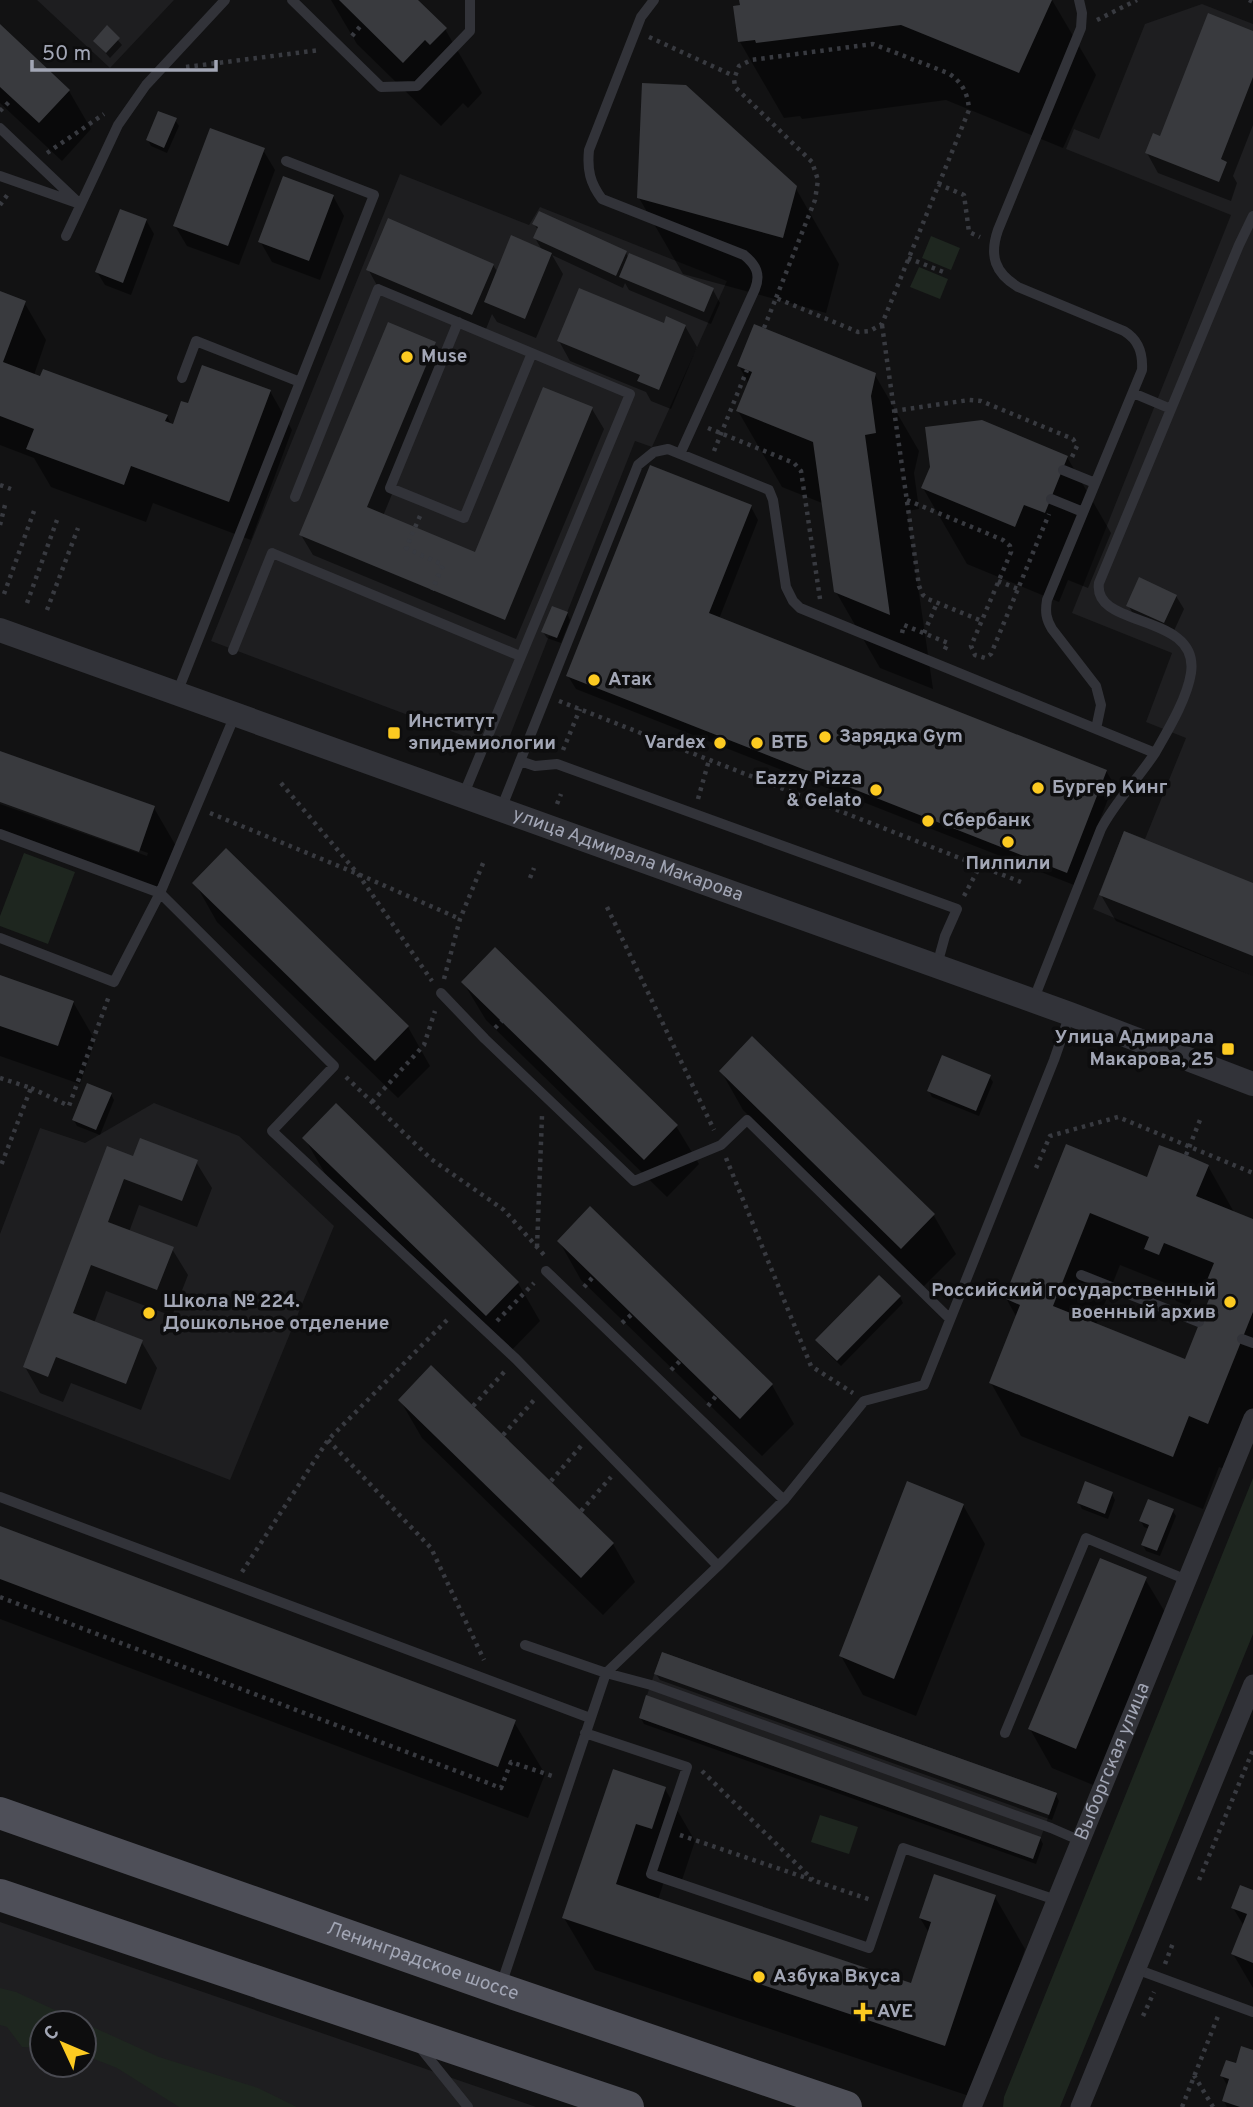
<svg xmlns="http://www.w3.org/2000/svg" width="1253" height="2107" font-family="Overpass,sans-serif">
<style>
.built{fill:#1e1e20;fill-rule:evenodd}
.green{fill:#1e261f}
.shadow{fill:#0007;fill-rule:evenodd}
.building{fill:#393a3e;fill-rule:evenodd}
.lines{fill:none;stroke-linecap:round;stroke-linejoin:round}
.path{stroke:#383a40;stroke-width:4.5;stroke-dasharray:3.5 5;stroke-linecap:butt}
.service{stroke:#323339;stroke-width:10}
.minor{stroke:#323339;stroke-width:19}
.tertiary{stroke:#323339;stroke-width:24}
.primary{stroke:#4e4f58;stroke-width:32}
.poi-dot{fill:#fcca21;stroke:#0d0d0e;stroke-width:2.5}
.labels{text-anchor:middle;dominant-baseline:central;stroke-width:7;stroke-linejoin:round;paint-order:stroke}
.poi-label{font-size:19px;font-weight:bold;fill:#a2a6b5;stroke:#0d0d0e;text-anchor:start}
.street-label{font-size:19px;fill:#a2a6b5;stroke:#0d0d0e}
</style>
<rect width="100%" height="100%" fill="#121213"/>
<path class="built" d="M 37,0 L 174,0 L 110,68 Z
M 1202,4 L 1253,24 L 1253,976 L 1093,909 L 1124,831 L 1145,839 L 1186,738 L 1146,722 L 1172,653 L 1072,613 L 1231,215 L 1066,149 L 1074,129 L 1099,139 L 1145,24 Z
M 400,174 L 529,225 L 540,207 L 727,281 L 652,447 L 635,441 L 557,638 L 549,636 L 504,751 L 211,641 Z
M 154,1103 L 239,1136 L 334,1226 L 230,1480 L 0,1391 L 0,1234 L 40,1128 L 85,1143 Z
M 662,1652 L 1057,1793 L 1033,1859 L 639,1718 Z
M 0,1922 L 536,2107 L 0,2107 ZM 42,2023 L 84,2023 L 84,2065 L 42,2065 Z"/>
<path class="green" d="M 931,236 L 960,248 L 951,270 L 922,258 Z
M 919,267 L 948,279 L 940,299 L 910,287 Z
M 24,853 L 75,872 L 48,944 L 0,926 L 0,916 Z
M 1253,1478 L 1253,1634 L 1060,2107 L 1003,2107 L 1004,2097 Z
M 820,1815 L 858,1827 L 849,1854 L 811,1842 Z
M 0,1988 L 16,1992 L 83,2023 L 42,2023 L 42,2048 L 22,2047 L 7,2027 L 0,2025 Z
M 84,2023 L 159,2057 L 258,2088 L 297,2107 L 179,2107 L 117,2068 L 84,2055 Z"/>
<path class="shadow" d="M 331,0 L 417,0 L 445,29 L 482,93 L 468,108 L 463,103 L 441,126 L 357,44 Z
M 741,0 L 1052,0 L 1096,75 L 1063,148 L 946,100 L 802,119 L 800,116 L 784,118 L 740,42 L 735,8 L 742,7 Z
M 0,26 L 69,91 L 91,129 L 62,161 L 0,103 Z
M 107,28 L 122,45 L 110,58 L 95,41 Z
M 1253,33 L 1253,125 L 1233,176 L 1237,183 L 1231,201 L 1158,173 L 1147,153 L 1161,138 Z
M 175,120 L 179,126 L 167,153 L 151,146 L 148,140 Z
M 263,150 L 275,170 L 239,265 L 187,246 L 175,226 Z
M 795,187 L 839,264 L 826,313 L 683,274 L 639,198 Z
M 333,196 L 344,216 L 320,280 L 272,262 L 260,241 Z
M 146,220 L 154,234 L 131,295 L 105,285 L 97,272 Z
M 534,224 L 626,253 L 629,259 L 713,290 L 720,303 L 711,324 L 629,290 L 625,283 L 623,288 L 552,255 L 563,274 L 536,338 L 497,322 L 492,314 L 484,334 L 379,289 L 368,269 L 493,265 L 498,273 L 542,250 L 535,238 L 538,230 Z
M 0,293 L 24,302 L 46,340 L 34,375 L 167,416 L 173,428 L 189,405 L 270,391 L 292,430 L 251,540 L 153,503 L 146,522 L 51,487 L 34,458 L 0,445 Z
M 665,325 L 685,326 L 697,347 L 671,409 L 651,401 L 646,392 L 570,361 L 559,341 Z
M 434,343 L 446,363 L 383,516 L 476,554 L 592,409 L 604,429 L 516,639 L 313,555 L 301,535 Z
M 739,366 L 875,375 L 919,451 L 914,473 L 919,509 L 907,511 L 933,689 L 880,668 L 836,592 L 822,503 L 782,487 L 738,411 L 749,384 Z
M 1067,457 L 1111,533 L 1088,588 L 1068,580 L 1059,602 L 967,564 L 923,488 Z
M 751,507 L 758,520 L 719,619 L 1106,771 L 1114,784 L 1074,885 L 576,689 L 568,676 Z
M 1176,596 L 1184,609 L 1172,635 L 1136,619 L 1128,605 Z
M 567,613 L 570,620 L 561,643 L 547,638 L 543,632 Z
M 0,753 L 154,808 L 176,846 L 161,889 L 0,832 L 0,804 L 147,856 L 148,853 L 0,801 Z
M 195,883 L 408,1027 L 430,1066 L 398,1098 L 217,922 Z
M 1253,884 L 1253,976 L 1116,921 L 1101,895 Z
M 0,977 L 73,1002 L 95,1040 L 80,1084 L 0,1056 Z
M 463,982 L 676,1126 L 699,1164 L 667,1197 L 486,1020 Z
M 752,1039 L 934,1216 L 956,1254 L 924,1286 L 743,1110 L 721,1071 Z
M 989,1076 L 993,1082 L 979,1116 L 932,1097 L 929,1091 Z
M 111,1094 L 114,1100 L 100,1135 L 77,1126 L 74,1120 Z
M 305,1139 L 518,1283 L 540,1321 L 508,1354 L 327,1177 Z
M 1067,1147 L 1148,1179 L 1208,1166 L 1235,1214 L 1253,1221 L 1253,1437 L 1238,1475 L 1219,1467 L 1203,1509 L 1021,1436 L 991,1383 L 1017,1318 L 1006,1298 ZM 1120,1265 L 1165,1283 L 1176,1301 L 1189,1306 L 1194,1294 L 1210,1300 L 1186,1361 L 1096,1325 Z
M 134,1158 L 196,1162 L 212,1188 L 197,1227 L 139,1205 L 129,1232 L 172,1249 L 188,1275 L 172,1316 L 106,1291 L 94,1323 L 141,1341 L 157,1368 L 141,1410 L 71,1383 L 63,1402 L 40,1393 L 25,1367 Z
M 590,1209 L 772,1385 L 794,1424 L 762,1456 L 581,1280 L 559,1241 Z
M 900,1297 L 903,1303 L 841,1366 L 821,1346 L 817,1340 Z
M 400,1400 L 613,1544 L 635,1582 L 603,1615 L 422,1438 Z
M 1112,1494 L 1115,1500 L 1108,1519 L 1082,1509 L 1079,1503 Z
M 963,1505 L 985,1544 L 916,1716 L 863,1695 L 841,1656 Z
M 1172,1510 L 1176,1516 L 1160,1556 L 1146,1551 L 1143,1545 L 1149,1529 L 1144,1527 L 1141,1521 Z
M 0,1528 L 514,1722 L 545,1774 L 528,1818 L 0,1619 Z
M 1145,1579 L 1168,1617 L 1098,1787 L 1052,1768 L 1030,1729 Z
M 656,1674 L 1056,1795 L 1059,1801 L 1052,1820 L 660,1680 Z
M 641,1718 L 1040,1838 L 1043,1844 L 1036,1864 L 644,1724 Z
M 614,1771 L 665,1789 L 695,1841 L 682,1880 L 666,1875 L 658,1900 L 912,1985 L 929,1933 L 920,1918 L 995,1897 L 1025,1949 L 975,2098 L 595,1970 L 564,1918 Z
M 1253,1892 L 1253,1988 L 1233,1954 L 1244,1926 L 1233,1908 Z
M 1253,2052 L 1253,2107 L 1227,2107 L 1224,2101 L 1228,2087 L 1222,2076 Z"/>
<path class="building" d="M 339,0 L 418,0 L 447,28 L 430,45 L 425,40 L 403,63 Z
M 739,0 L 1052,0 L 1019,73 L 901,25 L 756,43 L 755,40 L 738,42 L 733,6 L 740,5 Z
M 1208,13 L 1253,31 L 1253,77 L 1221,159 L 1227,162 L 1219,182 L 1145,153 L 1153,133 L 1160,136 Z
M 0,24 L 70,90 L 39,123 L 0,87 Z
M 107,25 L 120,38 L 106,53 L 93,41 Z
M 642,83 L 686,85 L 797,186 L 783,238 L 637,198 Z
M 158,111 L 177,118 L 164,148 L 146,140 Z
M 210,128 L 265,148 L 228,246 L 173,226 Z
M 283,176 L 334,195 L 309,261 L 258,242 Z
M 120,209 L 147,219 L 123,283 L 95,272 Z
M 539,211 L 627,251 L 616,276 L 533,238 L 538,227 L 532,224 Z
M 388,218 L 494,264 L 472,315 L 366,270 Z
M 511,235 L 552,253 L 525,319 L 484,302 Z
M 629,253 L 714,288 L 704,312 L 619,277 Z
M 579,288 L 664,323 L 666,316 L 686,325 L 659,390 L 637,381 L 640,375 L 557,341 Z
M 0,291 L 26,301 L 3,362 L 40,376 L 43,369 L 168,415 L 165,421 L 173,424 L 181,401 L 188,403 L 202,365 L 271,390 L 229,502 L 131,466 L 124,485 L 26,449 L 34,429 L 0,416 Z
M 388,322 L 436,342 L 367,507 L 475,552 L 543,387 L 593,407 L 505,620 L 299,535 Z
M 754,324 L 876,373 L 871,396 L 876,433 L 865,435 L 890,615 L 834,592 L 813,442 L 736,411 L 752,372 L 737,366 Z
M 982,420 L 1068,456 L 1045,513 L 1024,505 L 1015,527 L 921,488 L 930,467 L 925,427 Z
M 650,465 L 752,505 L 709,613 L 1107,770 L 1067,873 L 566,676 Z
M 1139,577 L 1177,595 L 1164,623 L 1126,606 Z
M 552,606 L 568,612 L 557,638 L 541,632 Z
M 0,751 L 155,806 L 139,852 L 0,802 Z
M 1124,831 L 1253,883 L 1253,956 L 1099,895 Z
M 226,848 L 409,1026 L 375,1061 L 192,883 Z
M 495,947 L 678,1125 L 644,1160 L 461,982 Z
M 0,975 L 74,1001 L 58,1046 L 0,1026 Z
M 752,1036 L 935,1214 L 901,1249 L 719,1071 Z
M 942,1055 L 991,1075 L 976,1111 L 927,1091 Z
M 87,1083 L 112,1093 L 96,1130 L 72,1120 Z
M 336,1103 L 519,1282 L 486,1316 L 302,1138 Z
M 140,1138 L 198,1160 L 182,1201 L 124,1179 L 108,1222 L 174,1247 L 157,1290 L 91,1265 L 73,1313 L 143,1340 L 126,1384 L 56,1357 L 48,1377 L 23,1367 L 107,1146 L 133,1156 Z
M 1066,1144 L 1147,1177 L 1159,1145 L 1186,1155 L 1209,1165 L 1196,1196 L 1253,1219 L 1253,1312 L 1208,1424 L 1189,1416 L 1173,1457 L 989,1383 L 1020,1305 L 1004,1298 ZM 1090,1213 L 1149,1237 L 1144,1249 L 1159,1255 L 1164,1243 L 1214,1263 L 1205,1285 L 1213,1289 L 1185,1359 L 1053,1306 Z
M 590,1206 L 773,1384 L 740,1419 L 557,1241 Z
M 879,1275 L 901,1296 L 837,1361 L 815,1340 Z
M 431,1365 L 614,1543 L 581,1578 L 398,1400 Z
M 907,1481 L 964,1504 L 894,1679 L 839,1656 Z
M 1085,1481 L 1113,1492 L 1105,1514 L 1077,1503 Z
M 1148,1499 L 1174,1509 L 1157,1551 L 1141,1545 L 1149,1525 L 1139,1521 Z
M 0,1526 L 516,1720 L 498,1767 L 0,1579 Z
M 1100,1558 L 1147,1577 L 1076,1749 L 1028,1729 Z
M 662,1652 L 1057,1793 L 1049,1815 L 654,1674 Z
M 646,1695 L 1041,1837 L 1033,1859 L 639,1718 Z
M 613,1769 L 666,1787 L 652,1829 L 636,1824 L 616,1884 L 911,1983 L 931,1922 L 919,1918 L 934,1874 L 996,1895 L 945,2046 L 562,1918 Z
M 1240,1885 L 1253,1890 L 1253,1963 L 1231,1954 L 1247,1914 L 1231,1908 Z
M 1241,2046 L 1253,2050 L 1253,2107 L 1240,2107 L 1222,2101 L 1229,2079 L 1220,2076 L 1226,2060 L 1236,2063 Z"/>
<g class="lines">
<path class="path" d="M 1249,0 L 1253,2
M 1097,20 L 1137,0
M 352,36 L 363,23
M 649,37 L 734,76
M 186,67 L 320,50
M 0,111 L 12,99
M 47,153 L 104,114
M 938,184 L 964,195 L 969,232 L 980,237
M 0,205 L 8,194
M 908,258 L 946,273
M 882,325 L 919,586 L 923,595 L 928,599 L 982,621
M 764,328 L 776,298 L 858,332 L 870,331 L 882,324 L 969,110 C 968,93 962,82 948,73 L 873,44 L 751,60 L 739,66 L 734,79 L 735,87 L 812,162 L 818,180 L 815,200 L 776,298
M 894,411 L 969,400 L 981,401 L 1073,439 L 1077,446 L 1072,457
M 708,428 L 794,463 L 801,471 L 820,599
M 714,451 L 747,370
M 0,485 L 11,489
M 907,500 L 1003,540 L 1010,546 L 1011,552 L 971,646 L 975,655 L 985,658 L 991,654 L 1049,514
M 420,516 L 406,548 L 443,565 L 432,590
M 0,525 L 6,501
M 998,581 L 1018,589
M 4,594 L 34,511
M 27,603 L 57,520
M 47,610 L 78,528
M 902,633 L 904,625 L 948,643 L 944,651
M 924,633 L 937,603
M 559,701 L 1021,882
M 563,750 L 580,709
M 281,783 L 358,874 L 432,981
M 698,799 L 709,760
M 557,804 L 561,794
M 210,813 L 358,874 L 460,919
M 530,878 L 534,868
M 964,896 L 980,866
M 607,907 L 714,1130
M 444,979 L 460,919 L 484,861
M 495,1028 L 502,1021
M 346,1077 L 431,1159 L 504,1210 L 545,1256
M 0,1078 L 31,1088 L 0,1168
M 31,1088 L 69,1106 L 109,996
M 372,1102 L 424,1045 L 435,1011
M 1186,1155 L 1200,1120
M 726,1158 L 811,1366 L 853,1393
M 1036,1168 L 1050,1136 L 1118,1117 L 1253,1173
M 537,1247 L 542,1116
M 584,1287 L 593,1277
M 497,1321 L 534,1283
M 622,1323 L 632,1314
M 671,1370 L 680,1361
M 473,1406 L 506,1370
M 708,1406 L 716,1396
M 503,1435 L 535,1399
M 328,1440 L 431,1548 L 484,1660
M 551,1481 L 581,1446
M 581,1511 L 611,1477
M 242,1572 L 328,1440 L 450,1317
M 0,1597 L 501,1788 L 511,1762 L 555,1777
M 702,1771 L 813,1880
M 680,1835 L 871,1900
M 1199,1880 L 1253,1750
M 1165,1964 L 1173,1943
M 1143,2016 L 1154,1992
M 1194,2075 L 1213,2107
M 1182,2107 L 1218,2016"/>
<path class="service" d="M 292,0 L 381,87 L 417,86 L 470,31 L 470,0
M 654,0 L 641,17 L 589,150 C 587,170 590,183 602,199 L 744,255 C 756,265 761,274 755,289 L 680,454
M 1079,0 L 1082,13 L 1081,28 L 998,230 C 989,256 995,273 1018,287 L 1124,331 C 1139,340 1143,353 1142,370 L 1047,600 C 1045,612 1046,619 1052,629 L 1096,686 L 1101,705 L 1096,729
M 0,128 L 80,204 L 0,176
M 66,236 L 118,125 L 146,85 L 225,0
M 458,322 L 390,488 L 464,518 L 532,353
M 182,378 L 196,341 L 300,382
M 1133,393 L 1171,409
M 1063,470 L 1095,483
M 295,497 L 378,289 L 630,394 L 463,796
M 1051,499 L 1083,512
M 233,650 L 272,553 L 520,656
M 177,693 L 374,195 L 286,161
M 235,715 L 160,893 L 334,1066 L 272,1131 L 516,1359 L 718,1566
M 1155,753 C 1168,730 1187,699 1191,673 C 1200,612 1092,629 1099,583 L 1239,245 L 1253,216
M 520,761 L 535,766 L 557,764 L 957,909 L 945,936 L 937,965
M 501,809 L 638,465 L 654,452 L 668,449 L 769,490 L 773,500 L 786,587 L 793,601 L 800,608 L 1155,753 C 1138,779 1115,802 1101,829 L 1033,1001
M 0,834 L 160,893 L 114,982 L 0,938
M 441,993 L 485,1039 L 634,1181 L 721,1145 L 747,1120 L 950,1319
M 546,1271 L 784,1500 L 864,1401 L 924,1385 L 1054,1060 L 1070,1014
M 1081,1275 L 1199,1322
M 1242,1339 L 1253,1343
M 0,1497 L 590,1718
M 525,1645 L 606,1673 L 651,1685 L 1051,1828 L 1081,1841
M 585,1733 L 687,1767 L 651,1874 L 869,1948 L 903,1848 L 1056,1900
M 1005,1733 L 1086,1538 L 1187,1580
M 1136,1969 L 1253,2012
M 501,1985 L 606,1673 L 718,1566 L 784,1500
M 419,2046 L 468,2107"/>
<g class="minor">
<path id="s1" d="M 972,2107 L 1253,1418"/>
<path d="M 1080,2107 L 1253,1684"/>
</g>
<path class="tertiary" id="s2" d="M 0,630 L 1070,1014 L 1253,1084"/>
<g class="primary">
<path id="s3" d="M 0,1813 L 500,1989 L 846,2107"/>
<path d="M 0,1895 L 628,2107"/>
</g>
</g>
<g class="poi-dot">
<circle cx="407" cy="357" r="7"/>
<circle cx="594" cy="680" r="7"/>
<rect x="387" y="726" width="14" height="14" rx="3.5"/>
<circle cx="825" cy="737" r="7"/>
<circle cx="720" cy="743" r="7"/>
<circle cx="757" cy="743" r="7"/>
<circle cx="1038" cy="788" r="7"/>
<circle cx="876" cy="790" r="7"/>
<circle cx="928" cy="821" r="7"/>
<circle cx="1008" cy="842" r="7"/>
<rect x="1221" y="1042" width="14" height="14" rx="3.5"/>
<circle cx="1230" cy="1302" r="7"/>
<circle cx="149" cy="1313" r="7"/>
<circle cx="759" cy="1977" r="7"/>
<path d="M859.5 2001.5h7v7h7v7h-7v7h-7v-7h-7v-7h7z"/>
</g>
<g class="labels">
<g class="poi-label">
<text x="421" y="357">Muse</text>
<text x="608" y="680">Атак</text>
<text x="408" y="722">Институт<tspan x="408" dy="22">эпидемиологии</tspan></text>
<text x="839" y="737">Зарядка Gym</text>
<text x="706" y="743" text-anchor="end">Vardex</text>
<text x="771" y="743">ВТБ</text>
<text x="862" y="779" text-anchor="end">Eazzy Pizza<tspan x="862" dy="22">&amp; Gelato</tspan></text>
<text x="1052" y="788">Бургер Кинг</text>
<text x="942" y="821">Сбербанк</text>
<text x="1008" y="864" text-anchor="middle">Пилпили</text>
<text x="1214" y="1038" text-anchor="end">Улица Адмирала<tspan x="1214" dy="22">Макарова, 25</tspan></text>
<text x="1216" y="1291" text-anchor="end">Российский государственный<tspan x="1216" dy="22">военный архив</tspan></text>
<text x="163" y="1302">Школа № 224.<tspan x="163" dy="22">Дошкольное отделение</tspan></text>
<text x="773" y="1977">Азбука Вкуса</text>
<text x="877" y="2012">AVE</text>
</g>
<g class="street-label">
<text stroke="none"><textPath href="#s2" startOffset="667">улица Адмирала Макарова</textPath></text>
<text stroke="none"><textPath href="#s1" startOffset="373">Выборгская улица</textPath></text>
<text stroke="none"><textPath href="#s3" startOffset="448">Ленинградское шоссе</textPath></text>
</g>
</g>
<g transform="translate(63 2044) rotate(314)"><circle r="33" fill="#0d0d0e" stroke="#494a51" stroke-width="2"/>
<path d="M0-5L12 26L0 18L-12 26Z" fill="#fcca21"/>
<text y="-10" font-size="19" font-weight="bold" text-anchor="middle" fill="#a2a6b5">С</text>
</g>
<path d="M32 60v10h184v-10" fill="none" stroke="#a2a6b5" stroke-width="3.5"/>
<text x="42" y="60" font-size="21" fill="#a2a6b5" stroke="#0d0d0e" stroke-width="5" paint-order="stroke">50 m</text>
</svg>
